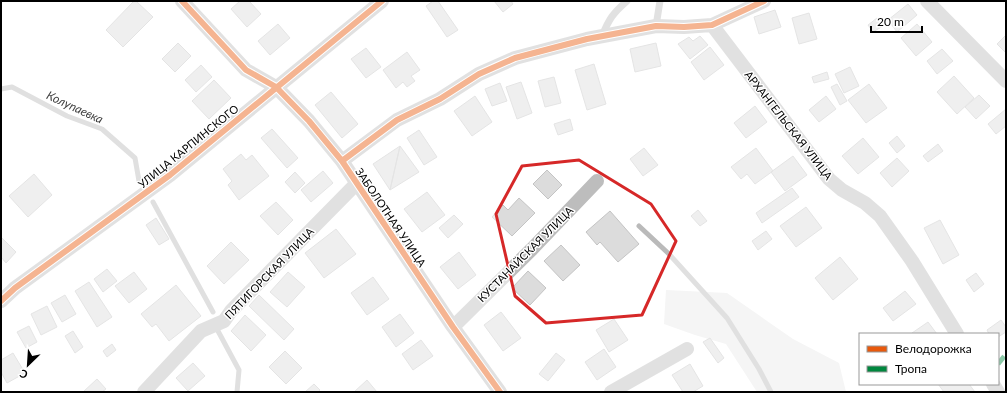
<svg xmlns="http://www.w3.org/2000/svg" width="1007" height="393" font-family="Lato,sans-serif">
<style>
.green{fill:#e8e8e8}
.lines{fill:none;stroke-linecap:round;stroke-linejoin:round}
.stream{stroke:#bababa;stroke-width:5}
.building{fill:#dcdcdc;stroke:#c4c4c4}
.lane{stroke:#bdbdbd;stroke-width:7}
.street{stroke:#bdbdbd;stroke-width:14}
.quiet{stroke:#00873e;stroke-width:5;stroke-dasharray:10 5;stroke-linecap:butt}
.cycleway-casing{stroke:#fff;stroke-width:8}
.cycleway{stroke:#e8590c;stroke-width:6}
.marked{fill:none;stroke:#d62828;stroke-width:3;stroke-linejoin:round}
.labels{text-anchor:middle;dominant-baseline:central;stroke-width:3;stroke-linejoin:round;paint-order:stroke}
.street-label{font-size:11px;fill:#000;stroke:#fff}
.water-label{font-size:12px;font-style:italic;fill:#3e3e3e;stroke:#fff}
</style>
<rect width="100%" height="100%" fill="#fff"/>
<path class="green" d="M 666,290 L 727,293 L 793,339 L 839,363 L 846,392 L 757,392 L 726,344 L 695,335 L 664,324 Z"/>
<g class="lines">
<path class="stream" d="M 1,89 L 12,87 L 67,116 L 102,129 L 135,158 L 139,181
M 153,202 L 213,312
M 639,226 L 669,254 L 727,318 L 759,369 L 771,392
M 218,331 L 239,370 L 237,392"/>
</g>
<path class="building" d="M 134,1 L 136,1 L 153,17 L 123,47 L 106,30 Z
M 240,1 L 249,1 L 261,14 L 247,27 L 231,9 Z
M 433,1 L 438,1 L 458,30 L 447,37 L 426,6 Z
M 494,1 L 511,1 L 513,4 L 503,12 Z
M 908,4 L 917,15 L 897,32 L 888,20 Z
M 775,10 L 781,27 L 759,34 L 754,17 Z
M 809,13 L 817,39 L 799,44 L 792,18 Z
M 877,18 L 883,26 L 873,32 L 868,25 Z
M 278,24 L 290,38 L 270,55 L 258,41 Z
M 917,24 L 932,42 L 916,56 L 901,38 Z
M 1006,35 L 1006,53 L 997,44 Z
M 700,36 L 708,45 L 690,59 L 678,44 L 689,37 L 693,41 Z
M 178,43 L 191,56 L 175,72 L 162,59 Z
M 656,43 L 661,66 L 635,72 L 630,49 Z
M 710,47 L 724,65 L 704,80 L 691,62 Z
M 366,48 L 381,67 L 366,78 L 351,59 Z
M 942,49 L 953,61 L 937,74 L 927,61 Z
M 407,52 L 420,70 L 411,76 L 415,81 L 407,87 L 403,82 L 396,88 L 383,70 Z
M 594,64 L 606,104 L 587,110 L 575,70 Z
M 201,65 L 212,77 L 196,92 L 185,80 Z
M 850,67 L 859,86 L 844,93 L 835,74 Z
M 827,72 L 829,79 L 814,83 L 812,77 Z
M 954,76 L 974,98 L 957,114 L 937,92 Z
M 554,77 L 561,103 L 545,107 L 538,81 Z
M 214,80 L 231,98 L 209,119 L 192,101 Z
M 521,82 L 532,113 L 517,119 L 506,87 Z
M 500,83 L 507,101 L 492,106 L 485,89 Z
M 837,84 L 847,101 L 840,105 L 831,87 Z
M 869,84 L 887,108 L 866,123 L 848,100 Z
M 331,92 L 358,124 L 342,138 L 315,105 Z
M 979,95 L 990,106 L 976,119 L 965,107 Z
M 475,96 L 492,122 L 472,136 L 454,111 Z
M 826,96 L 836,109 L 819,122 L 809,110 Z
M 755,106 L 767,122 L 746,138 L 734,123 Z
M 1006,109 L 1006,126 L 996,134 L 988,124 Z
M 570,119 L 573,130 L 558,135 L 554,124 Z
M 272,129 L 298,158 L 287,168 L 261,138 Z
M 419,130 L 437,157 L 424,165 L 407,138 Z
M 897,136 L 905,146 L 897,153 L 889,143 Z
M 863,138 L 879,157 L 858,174 L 842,156 Z
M 938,144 L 943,151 L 928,162 L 923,156 Z
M 400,146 L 419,172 L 390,190 Z
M 400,146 L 390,190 L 373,164 Z
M 644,148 L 658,165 L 643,176 L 630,159 Z
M 756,148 L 773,171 L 755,184 L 747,174 L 741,179 L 731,167 Z
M 241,154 L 246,160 L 252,155 L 269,176 L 239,200 L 228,185 L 232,181 L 223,169 Z
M 793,156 L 807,175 L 785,191 L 771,172 Z
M 897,158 L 909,171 L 892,187 L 880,173 Z
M 547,170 L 562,185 L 548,199 L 533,184 Z
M 323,171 L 333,183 L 311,202 L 301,190 Z
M 295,172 L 305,183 L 295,193 L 285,182 Z
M 34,174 L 52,195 L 28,217 L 9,196 Z
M 792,188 L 799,197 L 762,223 L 756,213 Z
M 427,192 L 445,215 L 422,232 L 404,209 Z
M 519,198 L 535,213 L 512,236 L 492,217 L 503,205 L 508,210 Z
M 276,202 L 293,220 L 278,235 L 260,216 Z
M 806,207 L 822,228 L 796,247 L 780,226 Z
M 698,210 L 707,221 L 700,226 L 691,216 Z
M 610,211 L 639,244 L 618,262 L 600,242 L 597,245 L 586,232 Z
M 454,215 L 463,224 L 448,238 L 439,228 Z
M 156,218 L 169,239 L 159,245 L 146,225 Z
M 940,220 L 959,255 L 943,264 L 924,228 Z
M 336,229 L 356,254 L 324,278 L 305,253 Z
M 766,231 L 772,239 L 758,250 L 752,241 Z
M 1,237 L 16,252 L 6,263 L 1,257 Z
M 231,242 L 249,260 L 224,284 L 207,266 Z
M 561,245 L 580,265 L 563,281 L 544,261 Z
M 459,252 L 476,275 L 458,289 L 440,267 Z
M 840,257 L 858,279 L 833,300 L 815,278 Z
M 107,269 L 117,281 L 103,292 L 94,279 Z
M 528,271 L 546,288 L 530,305 L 512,288 Z
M 134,272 L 147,289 L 129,303 L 115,286 Z
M 288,272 L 305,287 L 287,307 L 270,292 Z
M 976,273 L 984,284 L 974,292 L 966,280 Z
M 373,277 L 389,299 L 367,315 L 351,293 Z
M 89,282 L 112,317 L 97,327 L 75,291 Z
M 176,285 L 201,316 L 169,341 L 156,324 L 152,327 L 141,314 Z
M 905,291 L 916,304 L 893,321 L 883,308 Z
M 65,295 L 76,314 L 62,322 L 51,303 Z
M 259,295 L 294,329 L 284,340 L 249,306 Z
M 47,306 L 57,327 L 41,335 L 31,314 Z
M 501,312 L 521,338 L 503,351 L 484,325 Z
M 400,314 L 414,333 L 396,347 L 382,327 Z
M 245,315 L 266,335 L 251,351 L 231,331 Z
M 614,319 L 628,340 L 609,352 L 596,330 Z
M 1001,320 L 1006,327 L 1006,332 L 998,337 L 998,334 L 989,334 L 987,330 Z
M 928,322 L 937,334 L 912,334 L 912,333 Z
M 29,326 L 37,342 L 26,348 L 17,332 Z
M 73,331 L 83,347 L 75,353 L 65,336 Z
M 710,338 L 724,358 L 718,363 L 703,342 Z
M 421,340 L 433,356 L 413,370 L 402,354 Z
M 112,344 L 116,350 L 107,357 L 103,351 Z
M 604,349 L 616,367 L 597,380 L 585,362 Z
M 285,351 L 302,368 L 286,384 L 269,367 Z
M 13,353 L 25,373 L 7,383 L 1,372 L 1,360 Z
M 556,353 L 565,360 L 548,381 L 539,374 Z
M 193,363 L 205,376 L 188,391 L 176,378 Z
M 690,364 L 703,386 L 693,392 L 683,392 L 672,375 Z
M 97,379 L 106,389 L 102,392 L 83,392 Z
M 367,380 L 377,392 L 354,392 Z
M 314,384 L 320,390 L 318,392 L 305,392 Z
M 938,384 L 969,384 L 975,392 L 944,392 Z"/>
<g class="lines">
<path class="lane" d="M 656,26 L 660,1
M 602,36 C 609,19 613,13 627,1"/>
<path class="street" d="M 182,1 L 246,70 L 276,87 L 309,121 L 342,161 L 453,327 L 500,392
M 927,1 L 1006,81
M 712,25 L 829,179 L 842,190 L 865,203 L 880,216 L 912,261 L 957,334
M 342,161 L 397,120 L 440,99 L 479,74 L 515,58 L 587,39 L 656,26 L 684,27 L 712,25 L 764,1
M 1,301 L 15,288 L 170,175 L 382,1
M 453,327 L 532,249 L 597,181
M 993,384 L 998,392
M 144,392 L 201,331 L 224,321 L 231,311 L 357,183
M 611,392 L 687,349"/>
<path class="quiet" d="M 998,364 L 1006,354"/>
<g class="cycleway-casing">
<path id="cycleway" d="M 182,1 L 246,70 L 276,87 L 309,121 L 342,161 L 453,327 L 500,392
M 342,161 L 397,120 L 440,99 L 479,74 L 515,58 L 587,39 L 656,26 L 684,27 L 712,25 L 764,1
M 1,301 L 15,288 L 170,175 L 382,1"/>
</g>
<use href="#cycleway" class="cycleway"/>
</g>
<path d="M0 0H1007V393H0ZM 579,160 L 651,204 L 676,241 L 642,315 L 546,323 L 515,296 L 496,214 L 522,166 Z" fill="#fff" fill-opacity=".55" fill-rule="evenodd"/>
<path class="marked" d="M 579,160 L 651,204 L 676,241 L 642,315 L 546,323 L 515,296 L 496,214 L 522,166 Z"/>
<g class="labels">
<g class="street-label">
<text transform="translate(789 125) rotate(52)">АРХАНГЕЛЬСКАЯ УЛИЦА</text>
<text transform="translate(188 146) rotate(-39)">УЛИЦА КАРПИНСКОГО</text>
<text transform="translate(391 217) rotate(56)">ЗАБОЛОТНАЯ УЛИЦА</text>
<text transform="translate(525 254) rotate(-45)">КУСТАНАЙСКАЯ УЛИЦА</text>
<text transform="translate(269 273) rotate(-46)">ПЯТИГОРСКАЯ УЛИЦА</text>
</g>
<g class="water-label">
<text transform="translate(75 107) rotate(25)">Колупаевка</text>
</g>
</g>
<rect width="1007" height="393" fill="none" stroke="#000000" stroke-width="4"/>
<rect x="859" y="333" width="140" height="52" fill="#ffffff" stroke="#999999"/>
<rect x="867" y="346" width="20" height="6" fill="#e8590c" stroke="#999999"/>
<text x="895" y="353" font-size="12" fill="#000000">Велодорожка</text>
<rect x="867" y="366" width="20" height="6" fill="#00873e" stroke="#999999"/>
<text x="895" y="373" font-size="12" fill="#000000">Тропа</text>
<g transform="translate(28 365) rotate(205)" stroke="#ffffff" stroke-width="3" paint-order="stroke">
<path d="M0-3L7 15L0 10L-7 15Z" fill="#000000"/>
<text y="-6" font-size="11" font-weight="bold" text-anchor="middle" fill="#000000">С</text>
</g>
<path d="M871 26v6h51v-6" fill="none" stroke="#000000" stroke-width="2"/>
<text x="877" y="26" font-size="12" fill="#000000" stroke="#ffffff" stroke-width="3" paint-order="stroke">20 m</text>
</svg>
